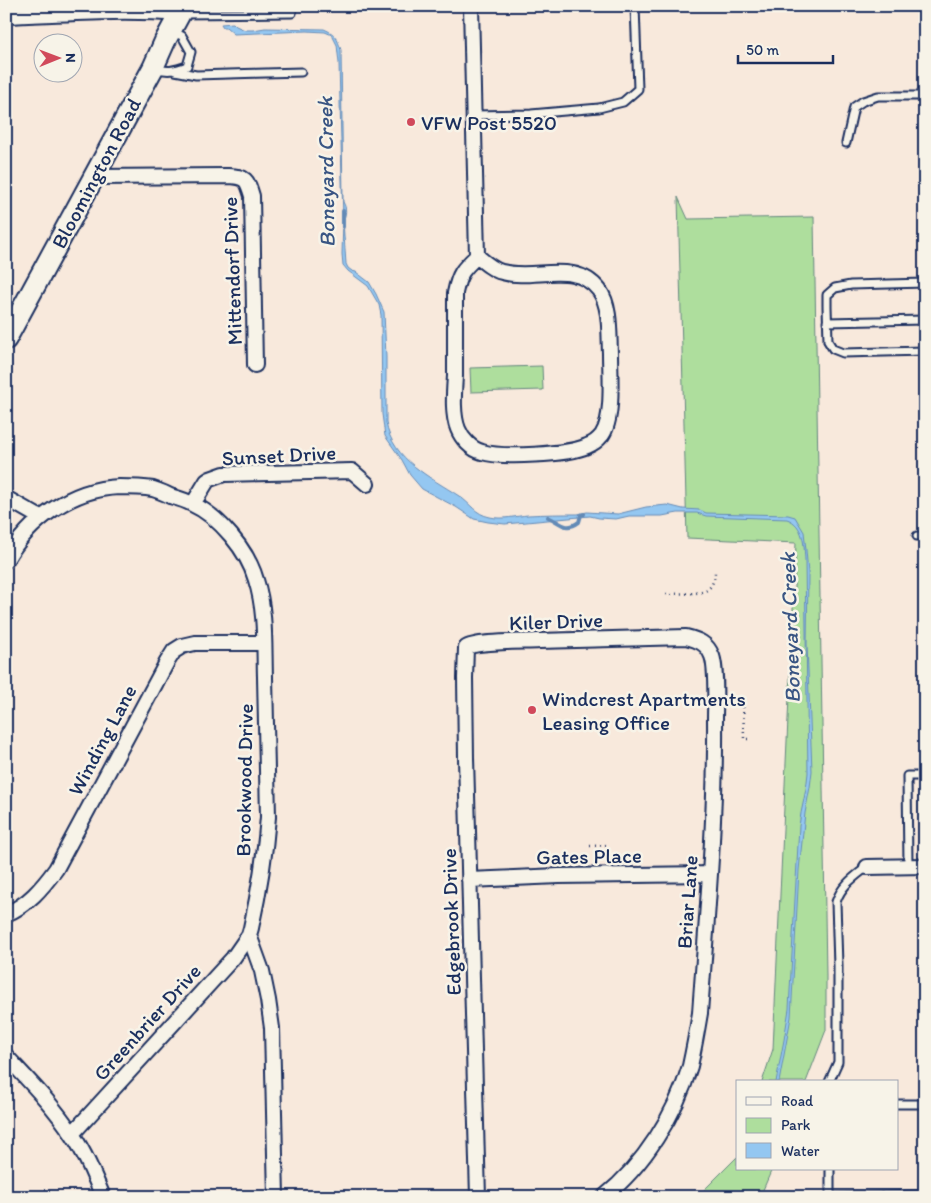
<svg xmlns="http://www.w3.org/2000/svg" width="931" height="1203" font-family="Itim,sans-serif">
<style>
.green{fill:#aede9d;stroke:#64867e}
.water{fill:#94c7f1;stroke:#648ab6}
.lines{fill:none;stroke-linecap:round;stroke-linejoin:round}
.stream{stroke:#648ab6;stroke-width:4}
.lane-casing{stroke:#1b2f5e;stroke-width:11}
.street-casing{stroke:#1b2f5e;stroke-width:18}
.secondary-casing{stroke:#1b2f5e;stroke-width:24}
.path{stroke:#1b2f5e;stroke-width:2.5;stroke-dasharray:1 4;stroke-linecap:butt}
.lane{stroke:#f7f3e8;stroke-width:7}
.street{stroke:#f7f3e8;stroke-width:14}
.secondary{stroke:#f7f3e8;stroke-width:20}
.poi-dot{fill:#d1495b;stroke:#f7f3e8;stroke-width:2}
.labels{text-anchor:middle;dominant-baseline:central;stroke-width:5;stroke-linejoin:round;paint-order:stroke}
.poi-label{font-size:21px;fill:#1b2f5e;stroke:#f7f3e8;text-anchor:start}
.street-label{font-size:21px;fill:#1b2f5e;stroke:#f7f3e8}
.water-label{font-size:22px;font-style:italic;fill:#395583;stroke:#f7f3e8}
</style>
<rect width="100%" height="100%" fill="#f8e9dc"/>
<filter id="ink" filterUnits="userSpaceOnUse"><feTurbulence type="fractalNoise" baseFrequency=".02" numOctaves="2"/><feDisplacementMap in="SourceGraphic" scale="10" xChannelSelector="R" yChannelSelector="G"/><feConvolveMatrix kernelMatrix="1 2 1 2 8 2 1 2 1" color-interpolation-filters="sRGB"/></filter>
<g filter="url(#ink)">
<path class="green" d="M 678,197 L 688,219 L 814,217 L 826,976 L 826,1030 L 806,1082 L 762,1082 L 773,1049 L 796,543 L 687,538 Z
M 542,366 L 543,390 L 471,392 L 470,368 Z
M 737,1157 L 737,1169 L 772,1169 L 760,1197 L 697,1197 Z"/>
<path class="water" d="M 233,23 L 236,26 L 245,30 L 253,30 L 265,28 L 324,29 C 336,34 337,38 341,50 L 343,202 C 347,208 346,215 343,221 L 346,264 L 348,268 L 352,271 L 356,272 L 369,282 L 376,294 L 384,312 L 386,357 L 386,423 C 393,460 430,477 459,496 C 471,504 475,514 490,517 C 503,520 516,516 528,515 C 545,514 562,514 578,514 L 587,512 L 618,514 L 646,507 L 667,505 L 683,509 L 700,510 L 706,513 L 788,515 L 795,517 L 804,532 L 806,550 L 808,573 L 807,644 L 812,771 L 810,787 L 805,813 L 799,870 L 791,1017 L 779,1082 L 776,1082 L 784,1040 L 789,1009 L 799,826 C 801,808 807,791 808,773 L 805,560 C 804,545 804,525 787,519 L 706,516 L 697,513 L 678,513 L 662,516 L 629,516 L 616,519 L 599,518 L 590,516 L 505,524 L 488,522 L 474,519 L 456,507 L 422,489 L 410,475 L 402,460 L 385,436 L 382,414 L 381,315 L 379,305 L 368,286 L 348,271 L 343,265 L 342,254 L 343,220 L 339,63 L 337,45 L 332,35 L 325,32 L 307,31 L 234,34 L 226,27 L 223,27 L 221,24 Z"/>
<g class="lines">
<path class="stream" d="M 343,211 L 343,227
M 548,517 C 561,522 565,532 579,522 L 581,515 L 584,514"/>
<g class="lane-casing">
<path id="lane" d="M 182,14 L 292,13 L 292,6
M 153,68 C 167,72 174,71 187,66 L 191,52 L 182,36 L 171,31
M 175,71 L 196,75 L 301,72
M 474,115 L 531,114 L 599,108 L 623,102 L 638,89 L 635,6
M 846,143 L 854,107 L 863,101 L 878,96 L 925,96
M 925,283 L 851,285 L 835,288 L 827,295 L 827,306 L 828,341 L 833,349 L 843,353 L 925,351
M 827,322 L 925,320
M 917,536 L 925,536
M 908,866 L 907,776 L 925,776
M 829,1082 L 838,1062 L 838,966 L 836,902 C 841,886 854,877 867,867
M 897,1104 L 925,1104
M 830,1169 L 830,1196
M 830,1197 L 925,1195"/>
</g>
<g class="street-casing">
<path id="street" d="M 471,6 L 477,256 C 463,269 459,273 455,293 C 455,320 455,348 455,376 C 454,392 452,414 458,429 C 462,439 471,449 482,452 C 501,458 568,455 587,446 C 593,444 598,440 602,435 C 614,418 610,374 610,353 C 609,334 611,306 599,290 C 575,259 534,281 502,272 C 493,270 484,262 477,256
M 6,16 C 64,14 122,9 179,14
M 94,177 L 228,176 C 246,177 247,179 252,196 L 255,365
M 6,498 L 41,518
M 193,504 L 207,481 L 210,479 L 224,474 L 352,471 L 367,484
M 6,560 C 29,520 71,489 119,487 C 130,487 141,487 153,489 C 159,491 165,493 170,496 C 177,498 185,500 192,504 C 219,516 248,551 256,580 C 266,611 264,645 265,677 C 266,724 267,771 268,817 C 265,855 259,892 251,928 L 249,935 L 262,971 L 268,1000 L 272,1028 L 276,1197
M 867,867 L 925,866
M 469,880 L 559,876 L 709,874
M 6,914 C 28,905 42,888 56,869 L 167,662 L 174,651 L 182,646 L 195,643 L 264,643
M 6,1056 C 29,1081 53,1105 72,1134 C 85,1153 94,1175 103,1197
M 72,1134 L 233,958 L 249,935
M 478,1197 L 466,758 L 465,678 L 466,648 C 475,641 525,642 539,641 C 588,640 637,638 686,637 C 698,640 707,643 712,656 C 717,670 715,704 715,720 C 716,818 707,915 700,1013 C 697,1031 694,1048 690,1066 C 676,1114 643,1166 604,1197"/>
</g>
<g class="secondary-casing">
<path id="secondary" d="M 6,339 L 153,68 L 165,41 L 184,6"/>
</g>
<path class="path" d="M 666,594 C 676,593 699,595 707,590 C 713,586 715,577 715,571
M 743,697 L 744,739 L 748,739
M 590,846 L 608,845"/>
<use href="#lane" class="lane"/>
<use href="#street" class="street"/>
<use href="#secondary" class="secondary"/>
</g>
</g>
<g class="poi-dot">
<circle cx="411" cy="122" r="5"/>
<circle cx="532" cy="710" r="5"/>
</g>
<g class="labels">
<g class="poi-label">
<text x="421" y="122">VFW Post 5520</text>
<text x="542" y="698">Windcrest Apartments<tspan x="542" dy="24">Leasing Office</tspan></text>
</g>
<g class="street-label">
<text transform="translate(96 173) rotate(-62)">Bloomington Road</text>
<text transform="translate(232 271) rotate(-92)">Mittendorf Drive</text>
<text transform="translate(279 455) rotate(-3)">Sunset Drive</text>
<text transform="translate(556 621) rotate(-2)">Kiler Drive</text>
<text transform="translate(102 740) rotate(-62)">Winding Lane</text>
<text transform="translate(244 780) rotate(-89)">Brookwood Drive</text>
<text transform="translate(589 856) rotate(-1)">Gates Place</text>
<text transform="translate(687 902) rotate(-86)">Briar Lane</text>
<text transform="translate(451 922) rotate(-92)">Edgebrook Drive</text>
<text transform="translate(147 1022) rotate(-48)">Greenbrier Drive</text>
</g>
<g class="water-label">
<text transform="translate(326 172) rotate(-91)">Boneyard Creek</text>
<text transform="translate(790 628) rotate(-92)">Boneyard Creek</text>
</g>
</g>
<rect width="931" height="1203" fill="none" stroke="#f7f3e8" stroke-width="25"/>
<rect x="12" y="12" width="906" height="1178" fill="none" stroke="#1b2f5e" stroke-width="2" filter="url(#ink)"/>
<rect x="736" y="1080" width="162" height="90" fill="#f7f3e8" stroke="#9fa5b1"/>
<rect x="746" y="1097" width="25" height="8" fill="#f7f3e8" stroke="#9fa5b1"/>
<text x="781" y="1106" font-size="15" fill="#1b2f5e">Road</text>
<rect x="746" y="1118" width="25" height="15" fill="#aede9d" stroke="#9fa5b1"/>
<text x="781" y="1130" font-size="15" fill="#1b2f5e">Park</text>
<rect x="746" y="1143" width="25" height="15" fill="#94c7f1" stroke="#9fa5b1"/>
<text x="781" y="1156" font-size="15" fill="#1b2f5e">Water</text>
<g transform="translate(58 58) rotate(89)"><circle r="24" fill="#f7f3e8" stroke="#9fa5b1"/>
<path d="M0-4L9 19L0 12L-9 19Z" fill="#d1495b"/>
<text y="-8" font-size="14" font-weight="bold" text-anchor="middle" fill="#1b2f5e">N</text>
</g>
<path d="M738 55v8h95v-8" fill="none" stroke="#1b2f5e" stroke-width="2.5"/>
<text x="746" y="55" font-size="15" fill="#1b2f5e" stroke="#f7f3e8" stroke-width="4" paint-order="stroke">50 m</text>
</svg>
